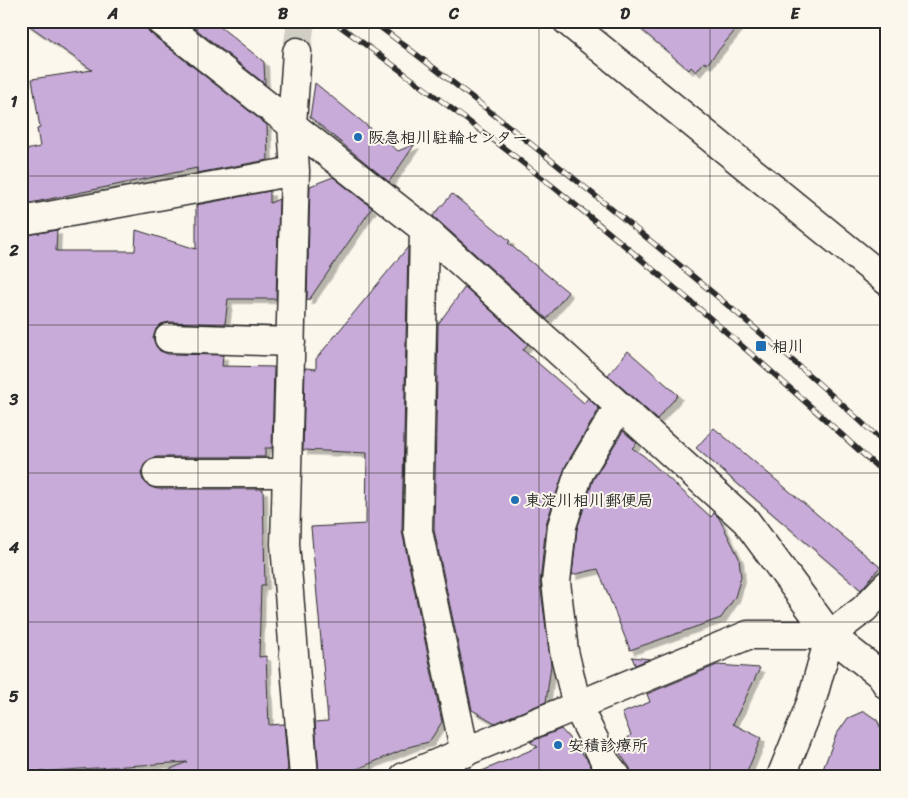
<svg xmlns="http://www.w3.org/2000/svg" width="908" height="798" font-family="Sriracha,'Klee One',sans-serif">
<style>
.building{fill:#c8abd8;stroke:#2b2b2b;filter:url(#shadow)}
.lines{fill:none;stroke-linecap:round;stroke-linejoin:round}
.minor-tunnel{stroke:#d1cec5;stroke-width:28;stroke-dasharray:28 14;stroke-linecap:butt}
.minor-casing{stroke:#2b2b2b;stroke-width:31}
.minor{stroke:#fbf7ec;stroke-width:28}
.rail-casing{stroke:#2b2b2b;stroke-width:5.5}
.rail{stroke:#fbf7ec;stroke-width:4;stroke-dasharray:11;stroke-linecap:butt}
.grid{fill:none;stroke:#2b2b2b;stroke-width:1;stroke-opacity:0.55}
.poi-dot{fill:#1f6fb2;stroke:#fbf7ec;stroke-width:2}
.labels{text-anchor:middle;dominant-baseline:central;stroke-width:4;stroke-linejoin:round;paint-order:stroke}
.poi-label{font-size:16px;font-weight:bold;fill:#2b2b2b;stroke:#fbf7ec;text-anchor:start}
.neatline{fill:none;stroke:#2b2b2b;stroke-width:2}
.grid-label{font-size:16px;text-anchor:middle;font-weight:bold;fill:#2b2b2b}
</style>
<defs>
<filter id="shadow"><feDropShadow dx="4.5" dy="4.5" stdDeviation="0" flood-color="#0004"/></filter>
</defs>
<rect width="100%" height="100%" fill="#fbf7ec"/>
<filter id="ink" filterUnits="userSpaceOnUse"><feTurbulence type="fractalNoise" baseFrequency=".02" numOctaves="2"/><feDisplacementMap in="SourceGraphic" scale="10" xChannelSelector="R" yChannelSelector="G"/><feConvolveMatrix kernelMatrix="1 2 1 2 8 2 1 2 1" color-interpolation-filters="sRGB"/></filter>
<g filter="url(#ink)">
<path class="building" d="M 23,21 L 145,21 L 146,27 L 150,33 L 267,125 L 268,160 L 197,173 L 197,168 L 21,205 L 21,151 L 40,147 L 37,129 L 40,128 L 32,79 L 92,70 Z
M 186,21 L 213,21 L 264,62 L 265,84 Z
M 631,21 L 743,21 L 707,64 L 704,62 L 696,72 L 691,67 L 689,70 Z
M 315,83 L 398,151 L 415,144 L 389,182 L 310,117 Z
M 333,177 L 372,208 L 309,300 L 307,300 L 310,186 Z
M 270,191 L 270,203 L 279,199 L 276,299 L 228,299 L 225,324 L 169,322 L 161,324 L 156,329 L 153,338 L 156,346 L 160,351 L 168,354 L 223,355 L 222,366 L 274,367 L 272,448 L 265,448 L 265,457 L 157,457 L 150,459 L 144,465 L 141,473 L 143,480 L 149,486 L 157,489 L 263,489 L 265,585 L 261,585 L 259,657 L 266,656 L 269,725 L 284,724 L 288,769 L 283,777 L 152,777 L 187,762 L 21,773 L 21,236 L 57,230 L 56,251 L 135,251 L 136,230 L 196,249 L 196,205 Z
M 452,194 L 510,241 L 508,243 L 568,292 L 547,319 L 433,216 Z
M 408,247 L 402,531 L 442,722 L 429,742 L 412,746 L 338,777 L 332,777 L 319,774 L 315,722 L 328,721 L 311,527 L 366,524 L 367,453 L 303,450 L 305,368 L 316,369 L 316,359 Z
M 465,287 L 528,344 L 523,350 L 584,403 L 588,398 L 599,409 L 566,465 L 546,524 L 540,583 L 551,665 L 546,702 L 495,723 L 472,710 L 434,530 L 438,324 Z
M 628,351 L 678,395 L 657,419 L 608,375 Z
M 714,428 L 880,567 L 861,590 L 696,448 Z
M 623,431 L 637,443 L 632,448 L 644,456 L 711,517 L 714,513 L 719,518 L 739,558 L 741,577 L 735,597 L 721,618 L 630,650 L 598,569 L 572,575 L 577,529 L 593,480 Z
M 632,657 L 650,659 L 635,665 Z
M 717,665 L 760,668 L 733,724 L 761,738 L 745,777 L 632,777 L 630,768 L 616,748 L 631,735 L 622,713 L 650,702 L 647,694 Z
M 864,711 L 877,720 L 887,741 L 887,777 L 820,777 L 836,735 L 848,718 Z
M 561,729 L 587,759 L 597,777 L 468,777 L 538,747 L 530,742 Z"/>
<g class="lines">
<path class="minor-tunnel" d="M 297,52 L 301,21"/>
<g class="minor-casing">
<path id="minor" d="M 160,21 L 424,229 L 746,521 L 830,635 L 882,676 L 887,685
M 567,21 L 887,281
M 297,52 L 292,124 L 295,171 L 285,544 L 304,777
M 21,221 L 295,171
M 424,229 L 418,531 L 465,753
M 169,338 L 291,342
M 157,473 L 287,473
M 404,777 L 748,635 L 830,635 L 864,609 L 887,585
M 617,777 L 606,763 L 577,706 L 564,651 L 556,582 L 562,526 L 579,473 L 619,407
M 781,777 L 811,703 L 830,635"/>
</g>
<use href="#minor" class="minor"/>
<g class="rail-casing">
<path id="rail" d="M 333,21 C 408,76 484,131 556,189 C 669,281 780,377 887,476
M 372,21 C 466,91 557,164 647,238 C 729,306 810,373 887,446"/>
</g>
<use href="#rail" class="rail"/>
</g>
</g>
<path class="grid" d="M 198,21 L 198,777M 369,21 L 369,777M 539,21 L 539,777M 710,21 L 710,777M 21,176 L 887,176M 21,325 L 887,325M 21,473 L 887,473M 21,622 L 887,622"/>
<g class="poi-dot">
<circle cx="358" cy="137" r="5"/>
<rect x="755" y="340" width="12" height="12" rx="2.5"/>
<circle cx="515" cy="500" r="5"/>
<circle cx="558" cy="745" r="5"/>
</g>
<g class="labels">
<g class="poi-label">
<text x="368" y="137">阪急相川駐輪センター</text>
<text x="772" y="346">相川</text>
<text x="525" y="500">東淀川相川郵便局</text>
<text x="568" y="745">安積診療所</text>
</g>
</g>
<rect width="908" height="798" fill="none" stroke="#fbf7ec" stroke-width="55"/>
<rect x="28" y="28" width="852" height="742" class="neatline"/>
<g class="grid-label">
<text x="113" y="19">A</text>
<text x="283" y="19">B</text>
<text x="454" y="19">C</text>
<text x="625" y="19">D</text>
<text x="795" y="19">E</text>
<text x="14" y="107">1</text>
<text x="14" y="256">2</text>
<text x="14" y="405">3</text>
<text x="14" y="553">4</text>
<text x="14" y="702">5</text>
</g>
</svg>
